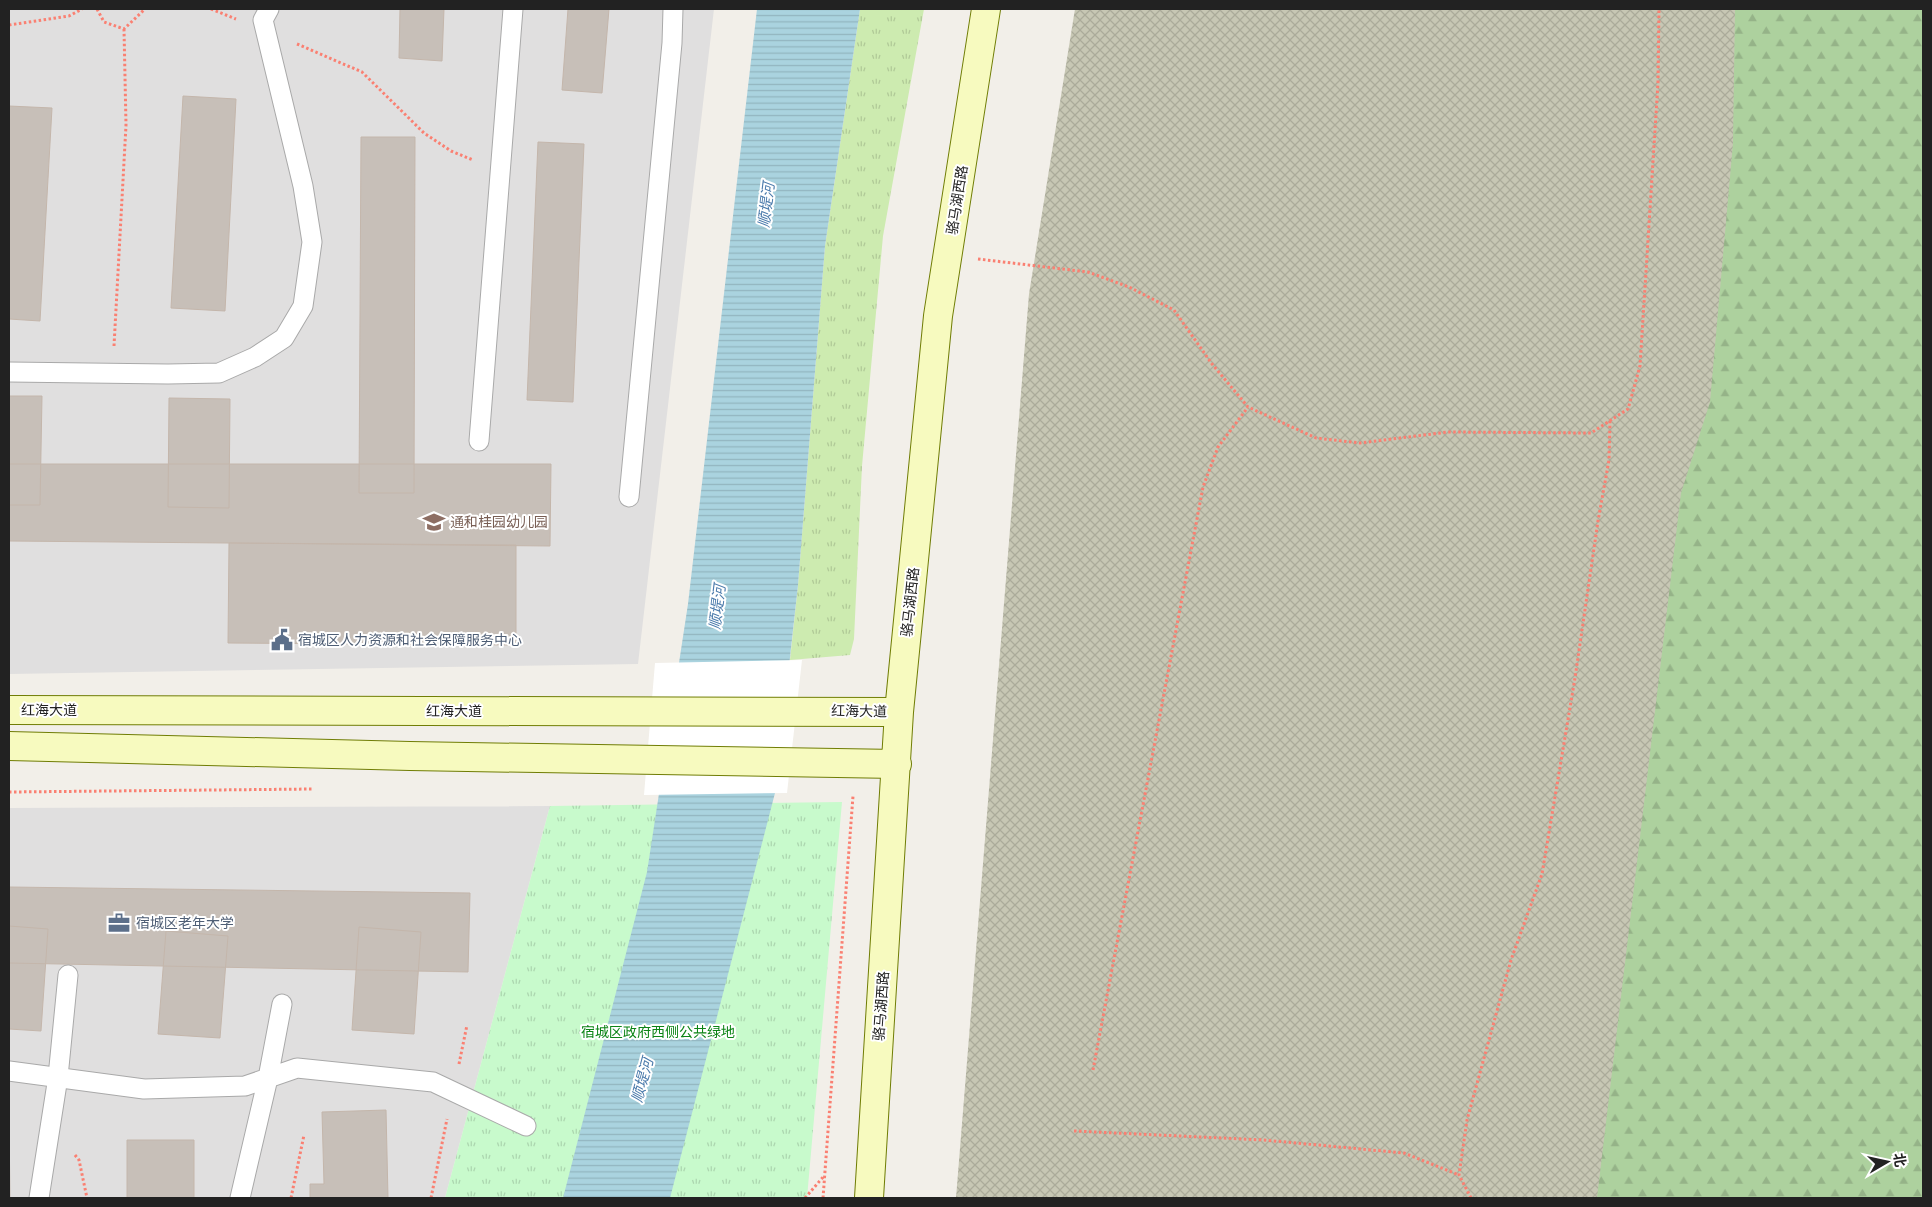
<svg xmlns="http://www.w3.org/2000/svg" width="1932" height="1207" font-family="'IBM Plex Sans','Noto Sans SC',sans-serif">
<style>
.residential{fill:#e0dfdf}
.construction{fill:url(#construction-cross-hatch)}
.grass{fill:url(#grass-tufts)}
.forest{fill:url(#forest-firs)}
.park{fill:url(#park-tufts)}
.water{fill:url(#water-rules)}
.pier{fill:#fff}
.building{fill:#c7bfb8;stroke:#c4b6ab}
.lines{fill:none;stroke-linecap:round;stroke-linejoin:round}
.lane-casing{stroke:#a9a9a9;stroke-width:21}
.secondary-casing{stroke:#707d05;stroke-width:30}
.path{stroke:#fa8072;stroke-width:3;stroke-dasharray:2.5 2.5;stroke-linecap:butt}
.lane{stroke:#fff;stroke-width:19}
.secondary{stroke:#f7fabf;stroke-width:28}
.labels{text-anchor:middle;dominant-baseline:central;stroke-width:4;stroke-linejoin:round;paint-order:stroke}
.street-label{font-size:14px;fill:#222;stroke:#fff}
.education-label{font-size:14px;fill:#785e54;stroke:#fff;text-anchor:start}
.service-label{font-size:14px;fill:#4e5e75;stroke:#fff;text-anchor:start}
.park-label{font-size:14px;fill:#0c8416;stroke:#fff}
.water-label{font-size:15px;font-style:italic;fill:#4a7aab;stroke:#fff}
</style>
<defs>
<pattern id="construction-cross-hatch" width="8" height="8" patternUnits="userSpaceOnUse" patternTransform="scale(1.25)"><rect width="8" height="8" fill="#c7c7b4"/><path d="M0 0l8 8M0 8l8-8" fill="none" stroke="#abab9a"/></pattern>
<pattern id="grass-tufts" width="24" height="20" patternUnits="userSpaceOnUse" patternTransform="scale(1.25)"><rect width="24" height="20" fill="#cdebb0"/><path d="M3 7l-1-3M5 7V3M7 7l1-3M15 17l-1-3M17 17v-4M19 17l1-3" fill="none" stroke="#b0c997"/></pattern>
<pattern id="forest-firs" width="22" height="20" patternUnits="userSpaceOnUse" patternTransform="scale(1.25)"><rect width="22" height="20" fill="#add19e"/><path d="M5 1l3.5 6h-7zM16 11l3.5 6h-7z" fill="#95b388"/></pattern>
<pattern id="park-tufts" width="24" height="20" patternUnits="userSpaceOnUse" patternTransform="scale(1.25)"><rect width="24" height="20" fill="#c8facc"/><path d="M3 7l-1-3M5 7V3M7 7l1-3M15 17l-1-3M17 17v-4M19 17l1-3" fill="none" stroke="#acd6af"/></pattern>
<pattern id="water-rules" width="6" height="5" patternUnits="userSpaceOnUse" patternTransform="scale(1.25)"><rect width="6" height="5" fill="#aad3df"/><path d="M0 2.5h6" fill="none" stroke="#92b5bf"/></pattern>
</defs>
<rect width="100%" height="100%" fill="#f2efe9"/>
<path class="residential" d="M 9,9 L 714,9 L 638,664 L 9,674 Z
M 550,806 L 445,1198 L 9,1198 L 9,808 Z"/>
<path class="construction" d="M 1075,9 L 1923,9 L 1923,1198 L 956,1198 L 1029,294 Z"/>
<path class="grass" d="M 860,9 L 924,9 L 883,236 L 862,466 L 854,639 L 850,655 L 790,660 L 798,585 L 825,246 Z"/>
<path class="forest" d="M 1735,9 L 1923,9 L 1923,1198 L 1597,1198 L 1681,493 L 1710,402 L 1733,143 Z"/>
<path class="park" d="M 842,802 L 807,1198 L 445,1198 L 550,806 Z"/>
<path class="water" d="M 757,9 L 860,9 L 825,246 L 798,585 L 775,793 L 670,1198 L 563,1198 L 647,872 L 688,604 Z"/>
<path class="pier" d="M 802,660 L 787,793 L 644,795 L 655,663 Z"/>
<path class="building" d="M 400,9 L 444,9 L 442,61 L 399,58 Z
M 568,9 L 609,9 L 602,93 L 562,90 Z
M 183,96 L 236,99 L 225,311 L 171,308 Z
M 9,106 L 52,108 L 40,321 L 9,319 Z
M 361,137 L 415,137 L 414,493 L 359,493 Z
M 538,142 L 584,144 L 573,402 L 527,400 Z
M 9,396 L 42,396 L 40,505 L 9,505 Z
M 169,398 L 230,399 L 229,508 L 168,507 Z
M 9,464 L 551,464 L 550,546 L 9,541 Z
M 229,543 L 516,545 L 516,645 L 228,643 Z
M 9,887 L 470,893 L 468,972 L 9,963 Z
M 9,926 L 48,929 L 41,1031 L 9,1029 Z
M 359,927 L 421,932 L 414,1034 L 352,1030 Z
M 166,931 L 228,936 L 220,1038 L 158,1034 Z
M 386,1110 L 388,1198 L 310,1198 L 310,1184 L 324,1184 L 322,1112 Z
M 9,1126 L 10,1198 L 9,1198 Z
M 127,1140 L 194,1140 L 194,1198 L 127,1198 Z"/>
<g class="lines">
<g class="lane-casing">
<path id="lane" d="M 9,372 L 168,374 L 219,373 L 255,357 L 284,338 L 303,306 L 312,242 L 303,186 L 263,20 L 269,9
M 479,441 L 513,9
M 629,497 L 672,43 L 673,9
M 9,1071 L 144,1089 L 245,1086 L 297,1068 L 433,1082 L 526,1126
M 39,1198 L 58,1077 L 68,975
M 240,1198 L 268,1078 L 282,1004"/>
</g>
<g class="secondary-casing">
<path id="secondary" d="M 9,710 L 899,712
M 9,746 L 410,756 L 897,764
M 869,1198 L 899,712 L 938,316 L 986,9"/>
</g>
<path class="path" d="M 97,9 L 104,22 L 124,29 L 145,9
M 211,9 L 236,19
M 9,25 L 69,16 L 82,9
M 297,44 L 362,72 L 424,133 L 451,151 L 473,160
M 978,259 L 1088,272 L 1129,287 L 1174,310 L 1212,364 L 1248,407 L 1316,438 L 1360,443 L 1448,432 L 1591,433 L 1628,409 L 1640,366 L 1658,83 L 1659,9
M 114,346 L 126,125 L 124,29
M 9,792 L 314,789
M 459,1064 L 467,1025
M 1093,1070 L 1203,487 L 1218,447 L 1248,407
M 1074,1131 L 1264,1140 L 1404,1153 L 1459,1175
M 75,1155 L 79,1160 L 87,1198
M 291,1198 L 304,1135
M 431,1198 L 447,1119
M 805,1198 L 824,1176
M 823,1198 L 853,796
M 1471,1198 L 1459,1175 L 1467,1120 L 1511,960 L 1542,874 L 1575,678 L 1598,521 L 1609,460 L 1610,421"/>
<use href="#lane" class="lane"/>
<use href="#secondary" class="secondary"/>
</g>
<defs>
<g id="school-bare" transform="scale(1.725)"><path d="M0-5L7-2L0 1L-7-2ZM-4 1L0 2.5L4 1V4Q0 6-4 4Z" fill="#8d6e63" stroke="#fff" stroke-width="2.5" paint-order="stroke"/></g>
<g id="civic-bare" transform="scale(1.725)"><path d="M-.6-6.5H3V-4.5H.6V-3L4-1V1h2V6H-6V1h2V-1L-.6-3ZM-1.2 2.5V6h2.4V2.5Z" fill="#5c6f8a" stroke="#fff" stroke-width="2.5" paint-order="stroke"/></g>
<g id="office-bare" transform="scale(1.725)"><path d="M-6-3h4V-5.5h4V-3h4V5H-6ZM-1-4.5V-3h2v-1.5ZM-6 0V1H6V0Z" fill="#5c6f8a" stroke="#fff" stroke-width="2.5" paint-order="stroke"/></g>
</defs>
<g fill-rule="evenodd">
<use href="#school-bare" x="434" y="522"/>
<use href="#civic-bare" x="282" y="640"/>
<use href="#office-bare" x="119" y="923"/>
</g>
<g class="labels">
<g class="street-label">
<text transform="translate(957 200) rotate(-81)">骆马湖西路</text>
<text transform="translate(910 602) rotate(-84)">骆马湖西路</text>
<text x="49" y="710">红海大道</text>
<text x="454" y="711">红海大道</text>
<text transform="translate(859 711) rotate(1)">红海大道</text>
<text transform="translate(881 1006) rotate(-86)">骆马湖西路</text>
</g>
<g class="education-label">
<text x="450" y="522">通和桂园幼儿园</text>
</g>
<g class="service-label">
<text x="298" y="640">宿城区人力资源和社会保障服务中心</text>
<text x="136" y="923">宿城区老年大学</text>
</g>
<g class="park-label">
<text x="658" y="1032">宿城区政府西侧公共绿地</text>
</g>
<g class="water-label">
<text transform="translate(766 205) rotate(-83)">顺堤河</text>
<text transform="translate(717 607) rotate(-83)">顺堤河</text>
<text transform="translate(642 1080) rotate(-75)">顺堤河</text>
</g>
</g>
<rect width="1932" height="1207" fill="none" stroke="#222222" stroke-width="20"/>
<g transform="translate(1887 1162) rotate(81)" stroke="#ffffff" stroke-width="4" paint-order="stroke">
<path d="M0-4L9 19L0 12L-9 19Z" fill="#222222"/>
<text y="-8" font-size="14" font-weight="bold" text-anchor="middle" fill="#222222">北</text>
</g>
</svg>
